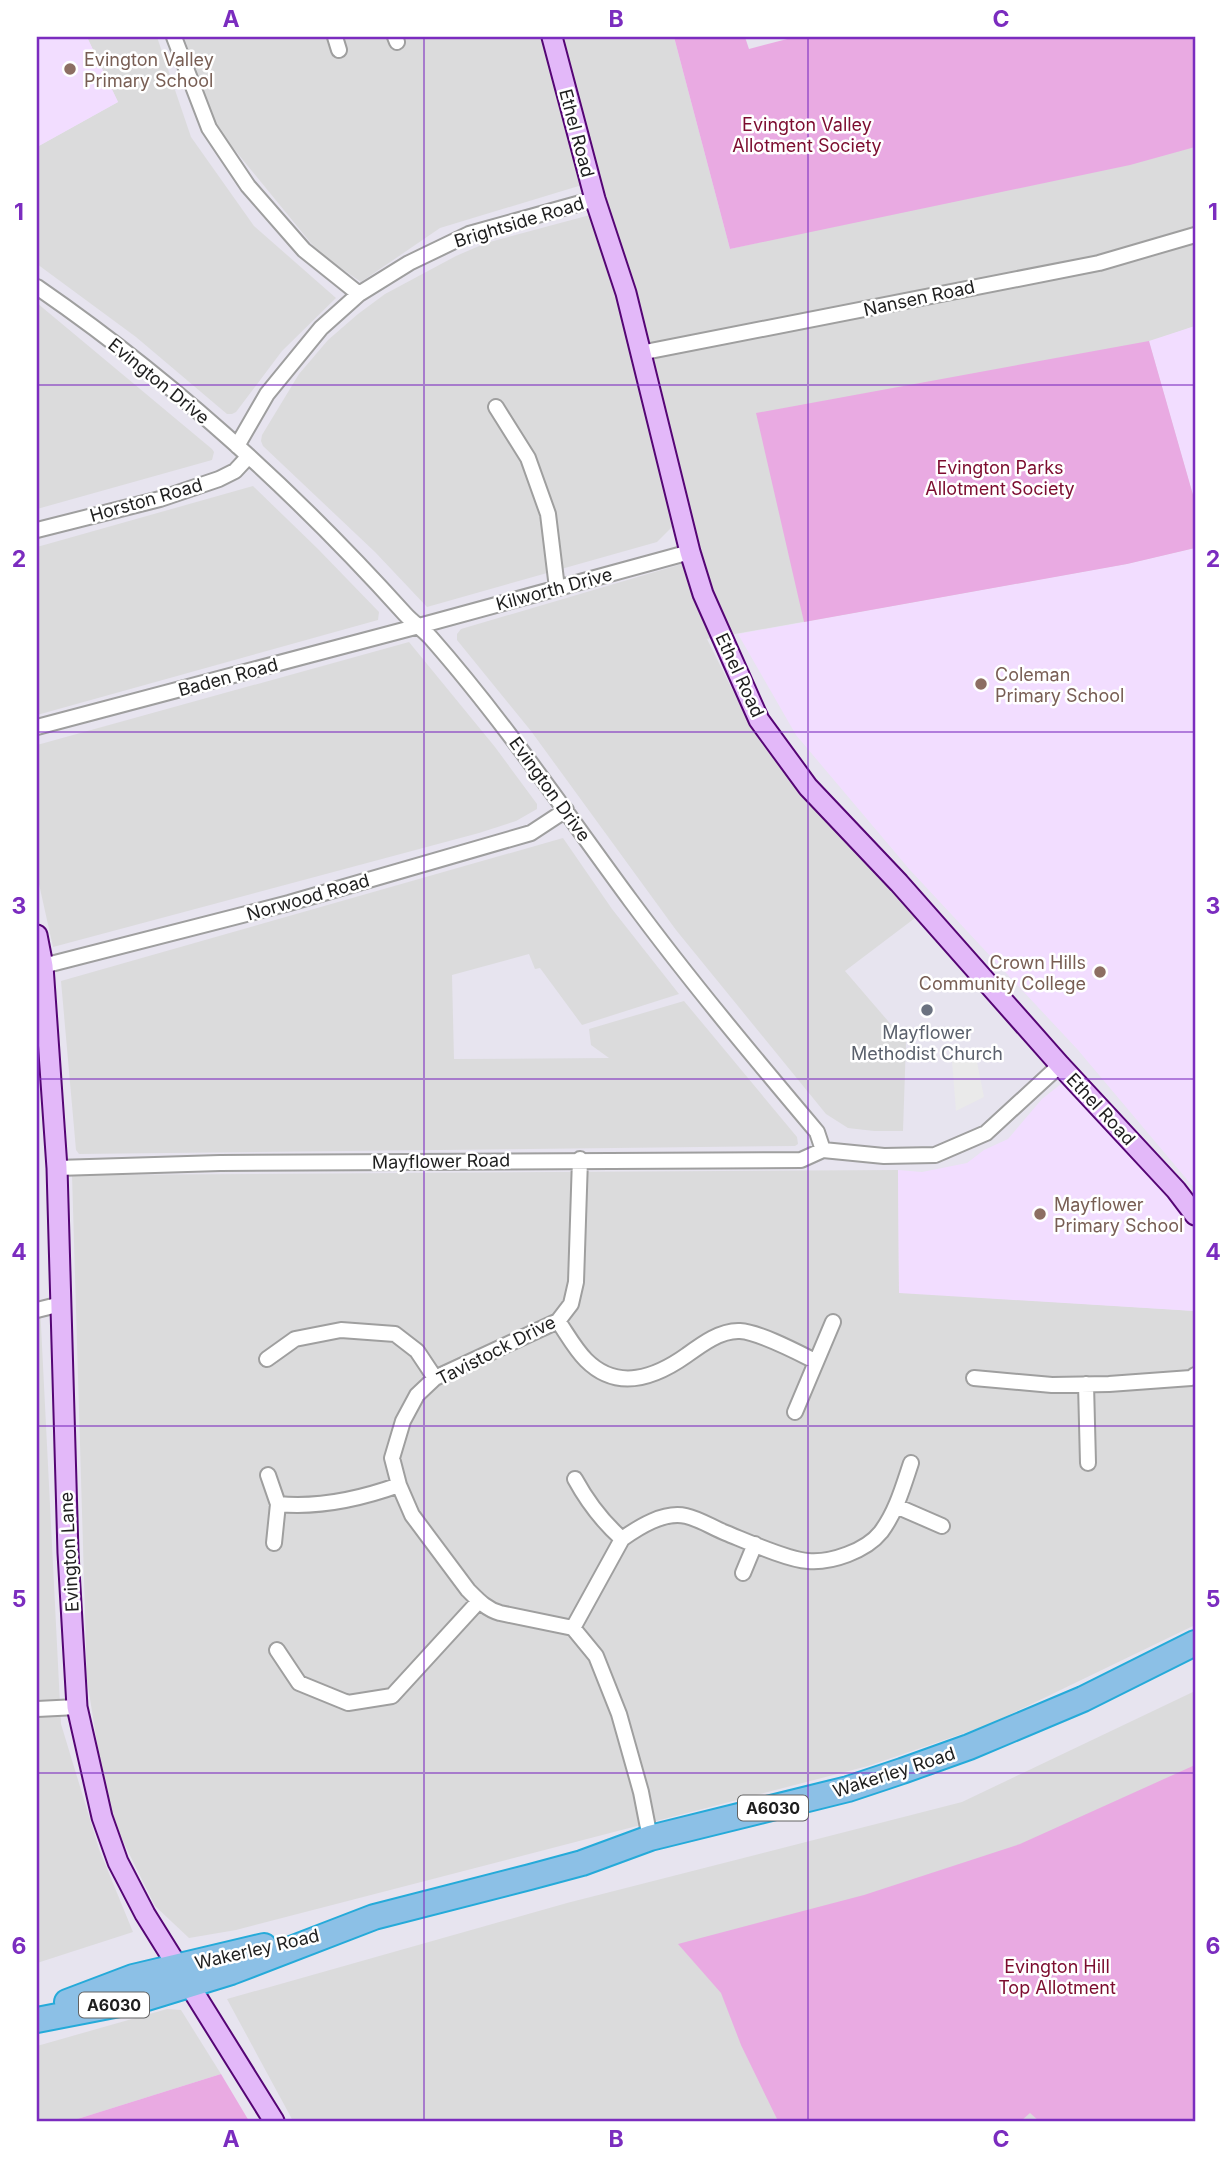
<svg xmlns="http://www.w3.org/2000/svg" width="1232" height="2158" font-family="Inter,sans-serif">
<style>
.residential{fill:#dbdbdc}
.education{fill:#f2ddff}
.grass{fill:#e9aae2}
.parking{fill:#eaeaea}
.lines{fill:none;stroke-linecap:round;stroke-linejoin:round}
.street-casing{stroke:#9f9f9f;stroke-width:18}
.secondary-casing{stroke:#550575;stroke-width:23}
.highway-casing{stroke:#25aad9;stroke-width:28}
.street{stroke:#fff;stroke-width:14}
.secondary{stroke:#e3b8f9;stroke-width:19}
.highway{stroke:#8cc0e6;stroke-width:24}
.grid{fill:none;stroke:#7b2cbf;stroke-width:2;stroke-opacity:0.55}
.education-dot{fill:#8d6e63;stroke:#fff;stroke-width:2.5}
.worship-dot{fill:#6b7280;stroke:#fff;stroke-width:2.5}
.labels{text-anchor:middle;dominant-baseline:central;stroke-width:5;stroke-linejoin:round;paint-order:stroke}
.shield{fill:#fff;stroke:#626262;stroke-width:2}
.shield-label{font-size:16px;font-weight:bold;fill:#1e1e1e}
.education-label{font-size:18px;fill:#785e54;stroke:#fff;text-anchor:start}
.park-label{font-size:18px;fill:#7c0c2f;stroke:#fff}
.street-label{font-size:18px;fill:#1e1e1e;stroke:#fff}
.worship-label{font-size:18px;fill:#5b616d;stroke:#fff}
.neatline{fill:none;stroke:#7b2cbf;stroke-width:2.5}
.grid-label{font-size:23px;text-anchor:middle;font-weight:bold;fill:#7b2cbf}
</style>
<rect width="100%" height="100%" fill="#e7e4ef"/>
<path class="residential" d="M 87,37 L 157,37 L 191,137 L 254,226 L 336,298 L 282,351 L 236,412 L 232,414 L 227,414 L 136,337 L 37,264 L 37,147 L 118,102 Z
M 184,37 L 542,37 L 543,43 L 563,37 L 674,37 L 730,249 L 1195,142 L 1195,326 L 1149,342 L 1195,502 L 1195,548 L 1127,564 L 707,639 L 749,723 L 915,918 L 845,971 L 906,1042 L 903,1131 L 874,1131 L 848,1128 L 826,1114 L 676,930 L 531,731 L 457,640 L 457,634 L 461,629 L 685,563 L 674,525 L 657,542 L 427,607 L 375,552 L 263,446 L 261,441 L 262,435 L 299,374 L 328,340 L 358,314 L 385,294 L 456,256 L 486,243 L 590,215 L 582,185 L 440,228 L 361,282 L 319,253 L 216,127 Z
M 37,303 L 212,449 L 214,452 L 212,460 L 37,509 Z
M 253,486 L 318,549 L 379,612 L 378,620 L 37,715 L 37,547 Z
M 409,642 L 495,747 L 537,804 L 537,809 L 516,821 L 479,833 L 53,947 L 37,875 L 37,745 Z
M 563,838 L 612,909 L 679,994 L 582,1025 L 540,968 L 535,969 L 529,954 L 452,975 L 454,1059 L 609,1058 L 591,1045 L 589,1029 L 684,1001 L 797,1137 L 798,1144 L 795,1146 L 79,1154 L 76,1150 L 61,981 Z
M 898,1170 L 899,1292 L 1195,1311 L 1195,1625 L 988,1725 L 868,1766 L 236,1930 L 189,1938 L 155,1906 L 112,1819 L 98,1749 L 87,1680 L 72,1175 Z
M 37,1246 L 61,1724 L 99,1849 L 133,1932 L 37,1963 Z
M 1195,1691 L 1195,2121 L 293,2121 L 227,1999 L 567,1903 L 962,1802 Z
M 167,2009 L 181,2010 L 221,2074 L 71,2121 L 37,2121 L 37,2046 Z"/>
<path class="education" d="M 37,37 L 87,37 L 118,102 L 37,147 Z
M 1195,326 L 1195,502 L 1149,341 Z
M 1195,548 L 1195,1189 L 1078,1050 L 910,870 L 796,735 L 738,634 L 1127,564 Z
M 1061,1084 L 1167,1195 L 1195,1232 L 1195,1311 L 899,1293 L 898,1170 L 922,1172 L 967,1163 L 984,1150 L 1008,1139 L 1042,1099 Z"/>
<path class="grass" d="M 674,37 L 745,37 L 749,49 L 795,37 L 1195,37 L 1195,147 L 1130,165 L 730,249 Z
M 1149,341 L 1195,502 L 1195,548 L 1127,564 L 804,622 L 756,413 Z
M 1195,1765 L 1195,2121 L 1039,2121 L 1030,2113 L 1021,2121 L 778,2121 L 741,2045 L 721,1993 L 678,1944 L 864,1895 L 1020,1844 Z
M 221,2074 L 249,2121 L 71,2121 Z"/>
<path class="parking" d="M 952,1061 L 977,1062 L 984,1097 L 956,1111 Z"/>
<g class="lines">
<g class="street-casing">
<path id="street" d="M 174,37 L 209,128 L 248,186 L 304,250 L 359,294
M 335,37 L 339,50
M 395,37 L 397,42
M 37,287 C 172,380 296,493 405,614 C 413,623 423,629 431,638 C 504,721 566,813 631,901 C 690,981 753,1056 817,1132 L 823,1150 L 884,1156 L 935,1155 L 986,1133 L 1060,1065
M 640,353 L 1099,263 L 1195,235
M 496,407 L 528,458 L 548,514 L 557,588
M 237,446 L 267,394 L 321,328 L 359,294 L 409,263 L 469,234 L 595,199
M 37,530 L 160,499 L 219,479 L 235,471 L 248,457
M 37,727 L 419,626 L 690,552
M 43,966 L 289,903 L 531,833 L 566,810
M 580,1159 L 576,1282 L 571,1304 L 558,1321 L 435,1378 L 417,1395 L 403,1421 L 392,1458 L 399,1485 L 412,1515 L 468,1590 C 478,1600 486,1609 500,1613 L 573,1628 L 596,1656 L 619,1714 L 641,1792 L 650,1838
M 57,1168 L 220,1163 L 801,1160 L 823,1150
M 37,1310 L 61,1304
M 558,1321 C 567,1334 575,1349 586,1360 C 618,1392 656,1377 687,1355 C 702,1344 721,1330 740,1331 C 759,1332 797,1352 815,1361
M 267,1359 L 295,1339 L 341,1330 L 395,1334 L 417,1351 L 435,1378
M 974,1378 L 1052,1385 L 1109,1384 L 1191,1378 L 1195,1375
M 1086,1384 L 1088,1463
M 795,1412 L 833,1322
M 268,1475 L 278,1504 L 274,1543
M 278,1504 C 318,1508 360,1499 399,1485
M 896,1506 L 942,1526
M 622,1539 C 639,1527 664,1511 686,1516 C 700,1519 713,1528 726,1533 C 746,1541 788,1560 808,1561 C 831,1563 866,1551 881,1532 C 896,1512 903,1487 911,1463
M 743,1573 L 755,1544
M 573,1628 L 622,1539 C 603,1522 587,1501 575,1479
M 277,1650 L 299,1683 L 348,1703 L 392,1696 L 479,1601
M 37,1709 L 77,1707"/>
</g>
<g class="secondary-casing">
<path id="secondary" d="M 552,37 L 595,199 L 626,293 L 690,552 L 703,594 L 759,720 L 808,787 L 899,883 L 1060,1065 L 1176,1190 L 1195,1215
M 37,935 L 43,966 L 57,1168 L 68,1553 L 77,1707 L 102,1817 L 118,1862 L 145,1914 L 274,2121"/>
</g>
<g class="highway-casing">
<path id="highway" d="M 67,2002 L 133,1977 L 264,1946
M 37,2020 L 140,2000 L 231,1972 L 374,1917 L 530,1877 L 582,1863 L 650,1838 L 848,1789 L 902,1771 L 969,1747 L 1083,1699 L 1195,1643"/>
</g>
<use href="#street" class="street"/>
<use href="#secondary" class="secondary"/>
<use href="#highway" class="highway"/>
</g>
<path class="grid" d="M 424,37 L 424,2121M 808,37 L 808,2121M 37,385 L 1195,385M 37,732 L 1195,732M 37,1079 L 1195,1079M 37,1426 L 1195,1426M 37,1773 L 1195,1773"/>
<g class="education-dot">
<circle cx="70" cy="69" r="7"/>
<circle cx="981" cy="684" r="7"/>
<circle cx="1100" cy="972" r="7"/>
<circle cx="1040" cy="1214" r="7"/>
</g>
<circle class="worship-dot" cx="927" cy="1010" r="7"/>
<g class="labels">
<g class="shield">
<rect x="738" y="1795.5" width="70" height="25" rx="5"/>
<rect x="79" y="1992.5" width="70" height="25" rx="5"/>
</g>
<g class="shield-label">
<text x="773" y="1808">A6030</text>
<text x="114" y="2005">A6030</text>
</g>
<g class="education-label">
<text x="84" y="59">Evington Valley<tspan x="84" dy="21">Primary School</tspan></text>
<text x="995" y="674">Coleman<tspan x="995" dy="21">Primary School</tspan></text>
<text x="1086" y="962" text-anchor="end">Crown Hills<tspan x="1086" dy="21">Community College</tspan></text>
<text x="1054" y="1204">Mayflower<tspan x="1054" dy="21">Primary School</tspan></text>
</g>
<g class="park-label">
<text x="807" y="124">Evington Valley<tspan x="807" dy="21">Allotment Society</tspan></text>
<text x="1000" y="467">Evington Parks<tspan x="1000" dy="21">Allotment Society</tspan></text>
<text x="1057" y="1966">Evington Hill<tspan x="1057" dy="21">Top Allotment</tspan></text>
</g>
<g class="street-label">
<text transform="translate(577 133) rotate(75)">Ethel Road</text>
<text transform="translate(519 222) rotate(-17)">Brightside Road</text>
<text transform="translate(919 298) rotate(-12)">Nansen Road</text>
<text transform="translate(159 381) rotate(39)">Evington Drive</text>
<text transform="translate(146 500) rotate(-16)">Horston Road</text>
<text transform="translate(554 589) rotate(-15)">Kilworth Drive</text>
<text transform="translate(740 675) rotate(65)">Ethel Road</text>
<text transform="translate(228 677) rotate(-15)">Baden Road</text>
<text transform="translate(550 789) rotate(54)">Evington Drive</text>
<text transform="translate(308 897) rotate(-16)">Norwood Road</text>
<text transform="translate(1101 1109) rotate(47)">Ethel Road</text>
<text transform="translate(441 1161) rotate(-1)">Mayflower Road</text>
<text transform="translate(496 1350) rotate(-27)">Tavistock Drive</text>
<text transform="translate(69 1552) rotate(-93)">Evington Lane</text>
<text transform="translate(894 1772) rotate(-18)">Wakerley Road</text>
<text transform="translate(257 1949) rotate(-13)">Wakerley Road</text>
</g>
<g class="worship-label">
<text x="927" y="1032">Mayflower<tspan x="927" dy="21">Methodist Church</tspan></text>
</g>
</g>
<rect width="1232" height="2158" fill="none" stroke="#ffffff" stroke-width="77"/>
<rect x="38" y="38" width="1156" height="2082" class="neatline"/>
<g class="grid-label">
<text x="231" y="27">A</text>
<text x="616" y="27">B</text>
<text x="1001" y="27">C</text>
<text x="19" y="220">1</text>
<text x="1213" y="220">1</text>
<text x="19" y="567">2</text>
<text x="1213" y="567">2</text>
<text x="19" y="914">3</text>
<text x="1213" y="914">3</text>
<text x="19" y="1260">4</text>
<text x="1213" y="1260">4</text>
<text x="19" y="1607">5</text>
<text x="1213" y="1607">5</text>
<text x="19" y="1954">6</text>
<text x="1213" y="1954">6</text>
<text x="231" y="2147">A</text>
<text x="616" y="2147">B</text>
<text x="1001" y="2147">C</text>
</g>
</svg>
